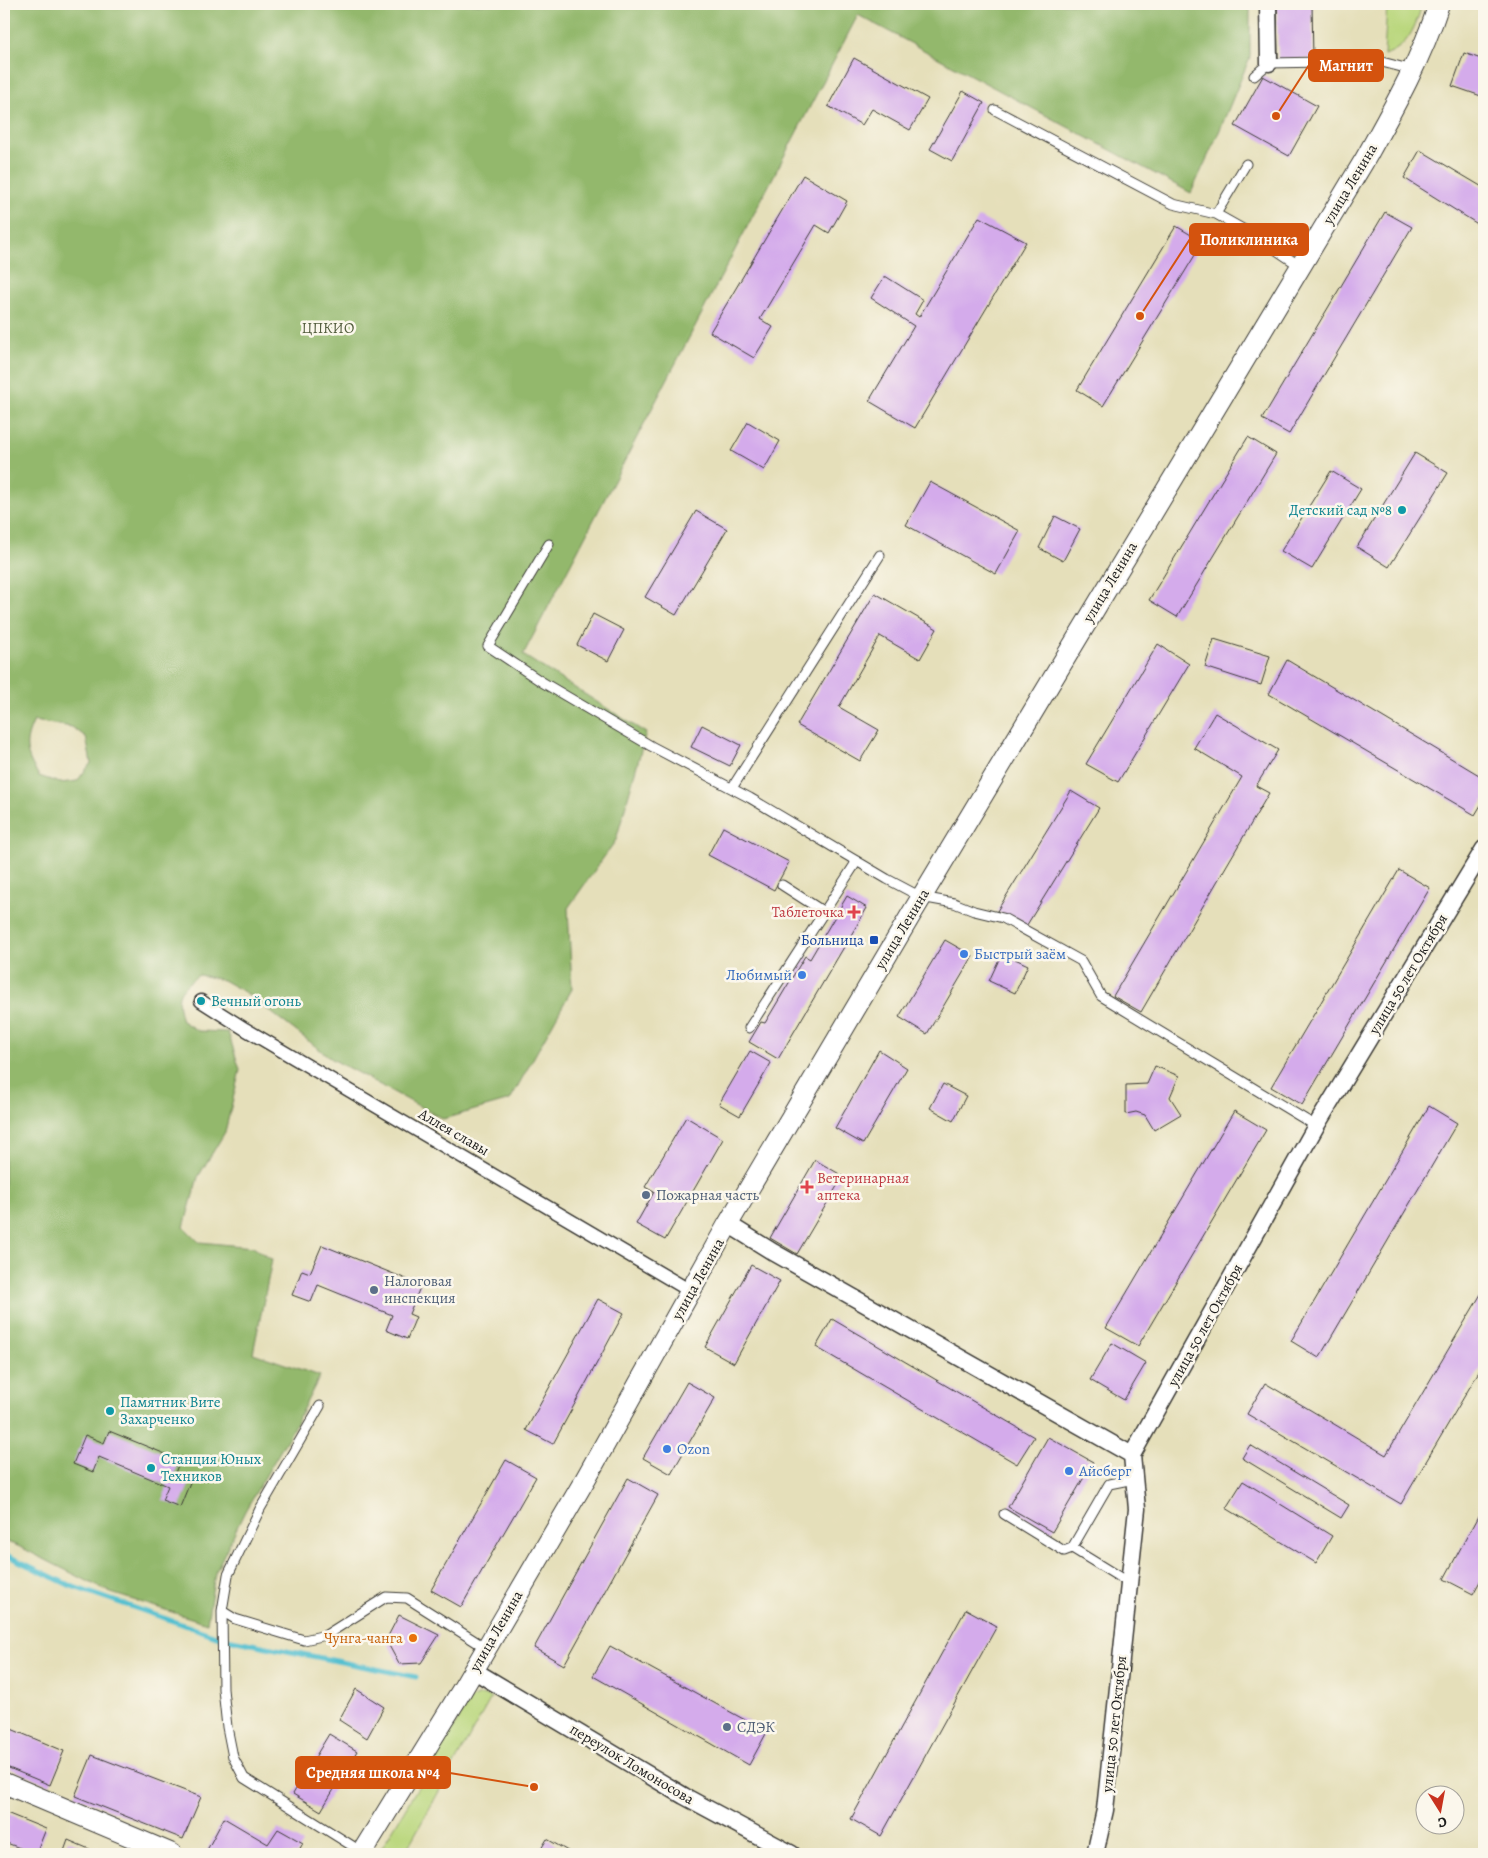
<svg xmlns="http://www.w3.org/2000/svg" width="1488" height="1858" font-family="Alegreya,serif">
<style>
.green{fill:#bad77d;stroke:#6b7a4c}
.forest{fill:#93b86c;stroke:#586a44;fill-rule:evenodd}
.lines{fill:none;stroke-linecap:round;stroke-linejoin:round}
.stream{stroke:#55c0d0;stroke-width:5}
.building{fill:#d4abeb}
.service-casing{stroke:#3a3934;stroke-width:11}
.pedestrian-casing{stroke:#3a3934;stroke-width:15}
.minor-casing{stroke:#3a3934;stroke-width:19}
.tertiary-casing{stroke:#3a3934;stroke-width:22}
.service{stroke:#fff;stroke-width:9}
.pedestrian{stroke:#fff;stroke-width:12}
.minor{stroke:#fff;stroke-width:16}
.tertiary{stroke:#fff;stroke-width:20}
.culture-dot{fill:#0f9aa8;stroke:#fbf7ec;stroke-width:2}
.health-dot{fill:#e0444e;stroke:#fbf7ec;stroke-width:2}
.transit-dot{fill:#1a4fb4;stroke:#fbf7ec;stroke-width:2}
.shop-dot{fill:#3f7fe0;stroke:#fbf7ec;stroke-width:2}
.service-dot{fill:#5c6f8a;stroke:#fbf7ec;stroke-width:2}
.food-dot{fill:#e8710a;stroke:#fbf7ec;stroke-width:2}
.labels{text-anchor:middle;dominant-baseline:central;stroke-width:5;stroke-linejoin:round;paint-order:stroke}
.street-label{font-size:15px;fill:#1c1c1c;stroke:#fbf7ec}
.park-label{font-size:15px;fill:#535d3e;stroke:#fbf7ec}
.culture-label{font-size:15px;fill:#0d838f;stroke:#fbf7ec;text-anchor:start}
.health-label{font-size:15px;fill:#be3a42;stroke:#fbf7ec;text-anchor:end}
.transit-label{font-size:15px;fill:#164399;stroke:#fbf7ec;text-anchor:end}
.shop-label{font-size:15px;fill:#366cbe;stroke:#fbf7ec;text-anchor:start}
.service-label{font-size:15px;fill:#4e5e75;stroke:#fbf7ec;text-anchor:start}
.food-label{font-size:15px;fill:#c56008;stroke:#fbf7ec;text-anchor:end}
.leader{fill:none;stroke:#d4530e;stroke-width:2}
.callout-dot{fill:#d4530e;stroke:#fbf7ec;stroke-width:2}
.callout{fill:#d4530e;stroke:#d4530e;stroke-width:2}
.callout-label{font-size:16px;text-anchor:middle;font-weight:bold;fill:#fff}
</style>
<rect width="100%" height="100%" fill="#fbf7ec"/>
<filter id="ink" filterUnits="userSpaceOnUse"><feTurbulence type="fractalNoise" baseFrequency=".02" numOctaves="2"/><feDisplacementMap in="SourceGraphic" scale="10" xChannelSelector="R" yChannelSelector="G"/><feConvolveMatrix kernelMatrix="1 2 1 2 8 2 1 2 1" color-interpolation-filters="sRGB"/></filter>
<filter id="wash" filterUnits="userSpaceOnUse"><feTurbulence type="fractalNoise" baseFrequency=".0096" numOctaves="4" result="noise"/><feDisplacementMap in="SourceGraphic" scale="20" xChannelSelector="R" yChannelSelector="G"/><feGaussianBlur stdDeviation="1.12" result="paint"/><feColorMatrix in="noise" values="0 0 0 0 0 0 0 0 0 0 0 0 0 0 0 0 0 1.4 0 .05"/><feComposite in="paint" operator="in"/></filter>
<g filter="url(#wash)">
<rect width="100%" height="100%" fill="#e5dfba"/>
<path class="green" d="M 1387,4 L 1422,4 C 1416,26 1408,48 1384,55 Z
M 485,1695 L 491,1698 L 404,1854 L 378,1854 L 470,1700 L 477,1696 Z"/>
<path class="forest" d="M 4,4 L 1250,4 L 1250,57 L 1219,132 L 1191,193 L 858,15 L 523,655 L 646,733 L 616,840 L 568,908 L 572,989 L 510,1100 L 443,1119 L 332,1059 L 246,993 L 223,980 L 199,975 C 177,990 175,996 182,1021 L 198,1031 L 228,1032 L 240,1070 L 225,1132 L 198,1177 L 184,1227 L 199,1242 L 253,1247 L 272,1260 L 253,1353 L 320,1376 L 289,1436 L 245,1511 L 215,1573 L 207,1623 L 111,1593 L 18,1546 L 4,1541 ZM 34,721 L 72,727 L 86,737 L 91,763 L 77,781 L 60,783 L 39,776 C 26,755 22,745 34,721 Z"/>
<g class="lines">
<path class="stream" d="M 4,1554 L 71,1586 L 222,1638 L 416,1677"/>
</g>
<g id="blocks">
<path class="building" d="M 1277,4 L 1312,4 L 1313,59 L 1278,59 Z
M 1464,53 L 1484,60 L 1484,97 L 1452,86 Z
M 854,58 L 928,99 L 910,130 L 872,109 L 862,125 L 828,106 Z
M 1263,76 L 1317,106 L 1289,156 L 1235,126 Z
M 963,91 L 984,103 L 952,161 L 930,149 Z
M 1420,150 L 1484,188 L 1484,228 L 1404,178 Z
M 803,175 L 847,201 L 829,233 L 816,225 L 760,319 L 773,327 L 754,358 L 710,332 Z
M 1385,212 L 1412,227 L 1289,434 L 1262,419 Z
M 979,217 L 1026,242 L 915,428 L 869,401 L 914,326 L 871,298 L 885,276 L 923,300 L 915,314 L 919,317 Z
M 1176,226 L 1203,242 L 1103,406 L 1077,390 Z
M 748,422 L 780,441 L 764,470 L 731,451 Z
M 1248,437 L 1276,454 L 1177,617 L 1149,600 Z
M 1415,453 L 1448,473 L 1389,567 L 1357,547 Z
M 1331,471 L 1361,489 L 1312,569 L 1281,551 Z
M 930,482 L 1020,531 L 996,574 L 906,525 Z
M 696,511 L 727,529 L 676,615 L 645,597 Z
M 1055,516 L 1080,529 L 1063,561 L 1039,548 Z
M 875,593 L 937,629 L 920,659 L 880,636 L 839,707 L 879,730 L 860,761 L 797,725 Z
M 593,614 L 624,630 L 608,661 L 577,645 Z
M 1214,639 L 1270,656 L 1261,685 L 1205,667 Z
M 1158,644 L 1189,664 L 1118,782 L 1086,764 Z
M 1287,660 L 1484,778 L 1484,800 L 1475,815 L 1269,694 Z
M 1215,713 L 1278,750 L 1256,786 L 1269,793 L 1141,1012 L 1113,996 L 1242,777 L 1194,748 Z
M 702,725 L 741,745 L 730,766 L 691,747 Z
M 1071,791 L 1099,808 L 1025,928 L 997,911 Z
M 723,827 L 789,862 L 774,890 L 708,855 Z
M 1399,870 L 1430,888 L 1302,1105 L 1271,1087 Z
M 847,896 L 867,908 L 778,1059 L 749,1042 L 761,1022 L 765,1023 L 805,956 L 810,959 Z
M 945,940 L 973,956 L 927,1034 L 899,1017 Z
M 1002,953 L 1028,965 L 1015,993 L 989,981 Z
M 879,1050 L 907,1068 L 863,1144 L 835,1128 Z
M 750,1051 L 771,1063 L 740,1116 L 719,1104 Z
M 1155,1066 L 1179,1076 L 1170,1097 L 1181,1114 L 1154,1130 L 1145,1115 L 1136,1112 L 1126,1114 L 1126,1085 L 1147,1084 Z
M 943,1084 L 966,1096 L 953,1121 L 930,1108 Z
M 1429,1106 L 1457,1123 L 1319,1358 L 1291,1341 Z
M 1234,1111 L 1266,1130 L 1138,1346 L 1106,1328 Z
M 686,1117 L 723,1139 L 665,1240 L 636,1224 L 654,1192 L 645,1187 Z
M 815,1160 L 843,1176 L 797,1254 L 770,1238 Z
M 322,1245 L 421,1285 L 409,1314 L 416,1317 L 407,1339 L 386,1330 L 392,1315 L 318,1285 L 311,1302 L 292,1295 L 302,1270 L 310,1273 Z
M 751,1265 L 780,1281 L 734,1363 L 705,1347 Z
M 1484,1289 L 1484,1363 L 1401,1504 L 1247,1414 L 1265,1383 L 1386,1455 Z
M 598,1299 L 624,1313 L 553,1444 L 526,1430 Z
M 832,1319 L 1034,1437 L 1017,1464 L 816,1347 Z
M 1112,1343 L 1146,1363 L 1124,1400 L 1090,1380 Z
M 687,1382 L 715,1398 L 671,1474 L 643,1458 Z
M 109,1431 L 180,1460 L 175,1473 L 191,1480 L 180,1507 L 162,1500 L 168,1486 L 99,1457 L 93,1472 L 73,1464 L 85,1435 L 104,1443 Z
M 1048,1437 L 1093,1462 L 1052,1532 L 1008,1507 Z
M 1250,1445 L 1349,1505 L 1341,1518 L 1242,1458 Z
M 506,1460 L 536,1477 L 461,1607 L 431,1590 Z
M 628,1478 L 658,1495 L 564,1665 L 534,1648 Z
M 1243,1481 L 1332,1536 L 1316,1563 L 1226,1508 Z
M 1484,1505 L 1484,1574 L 1473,1594 L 1444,1579 Z
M 966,1609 L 997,1626 L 881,1836 L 851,1819 Z
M 399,1615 L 439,1635 L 421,1663 L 399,1664 L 386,1640 Z
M 610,1646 L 767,1732 L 749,1765 L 593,1676 Z
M 356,1689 L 384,1707 L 367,1738 L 339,1720 Z
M 4,1726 L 64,1751 L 50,1785 L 4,1766 Z
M 329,1734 L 357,1751 L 321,1811 L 293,1794 Z
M 92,1755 L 201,1797 L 183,1839 L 75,1796 Z
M 4,1812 L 46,1829 L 36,1854 L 4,1842 Z
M 224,1818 L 268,1844 L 278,1829 L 303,1843 L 297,1854 L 214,1854 L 207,1850 Z
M 547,1839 L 573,1854 L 538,1854 Z
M 68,1840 L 101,1854 L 63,1854 Z"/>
</g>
</g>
<g filter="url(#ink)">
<use href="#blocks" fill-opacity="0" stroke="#3a3934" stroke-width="1"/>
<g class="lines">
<g class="service-casing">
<path id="service" d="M 1254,76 L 1269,63 L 1378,61 L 1413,70
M 995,110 L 1173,204 L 1216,214 L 1257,237 L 1300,266
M 1216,214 L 1246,164
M 549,544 L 488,646 L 542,682 L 651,746 L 750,798 L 887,879 L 921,897 L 954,903 L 974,911 L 1003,918 L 1081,961 L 1101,996 L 1316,1126
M 732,788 L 880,555
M 782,885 L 824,912
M 749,1028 L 857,861
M 320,1406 L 260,1509 L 228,1575 L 222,1611 L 235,1619 L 304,1640 L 326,1635 L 386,1597 L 407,1598 L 486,1648
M 1004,1514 L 1064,1551 L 1072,1548 L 1109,1484 L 1134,1479
M 1072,1548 L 1129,1583
M 222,1611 L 223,1689 L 227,1727 L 233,1757 L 244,1778 L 362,1852"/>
</g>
<g class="pedestrian-casing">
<path id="pedestrian" d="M 201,1001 L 245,1029 L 692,1292"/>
</g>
<g class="minor-casing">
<path id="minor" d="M 1268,4 L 1269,63
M 728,1224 L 773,1252 L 1132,1455
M 473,1670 L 684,1796 L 792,1854
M 1095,1854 L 1105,1810 L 1137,1509 L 1132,1455 L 1316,1126 L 1484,849"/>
</g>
<g class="tertiary-casing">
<path id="tertiary" d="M 4,1783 L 172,1854
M 361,1854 L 462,1690 L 586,1478 L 728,1224 L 912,913 L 1364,161 C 1393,109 1421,60 1439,4"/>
</g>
<use href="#service" class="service"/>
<use href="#pedestrian" class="pedestrian"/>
<use href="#minor" class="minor"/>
<use href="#tertiary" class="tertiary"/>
</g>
</g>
<g class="culture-dot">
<circle cx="1402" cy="510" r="5"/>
<circle cx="201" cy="1001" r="5"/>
<circle cx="110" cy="1411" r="5"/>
<circle cx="151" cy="1468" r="5"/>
</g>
<g class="health-dot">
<path d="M851.5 904.5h5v5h5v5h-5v5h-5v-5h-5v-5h5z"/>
<path d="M804.5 1179.5h5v5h5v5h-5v5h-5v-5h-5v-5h5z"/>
</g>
<rect class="transit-dot" x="869" y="935" width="10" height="10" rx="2.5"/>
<g class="shop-dot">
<circle cx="964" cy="954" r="5"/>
<circle cx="802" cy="975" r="5"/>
<circle cx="667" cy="1449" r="5"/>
<circle cx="1069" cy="1471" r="5"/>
</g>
<g class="service-dot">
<circle cx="646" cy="1195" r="5"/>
<circle cx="374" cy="1290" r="5"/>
<circle cx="727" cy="1727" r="5"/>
</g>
<circle class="food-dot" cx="413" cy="1638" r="5"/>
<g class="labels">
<g class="street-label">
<text transform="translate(1350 184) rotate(-59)">улица Ленина</text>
<text transform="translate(1110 582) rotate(-59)">улица Ленина</text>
<text transform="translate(902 929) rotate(-59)">улица Ленина</text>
<text transform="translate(1408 974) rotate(-59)">улица 50 лет Октября</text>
<text transform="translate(454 1132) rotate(30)">Аллея славы</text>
<text transform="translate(698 1279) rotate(-61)">улица Ленина</text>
<text transform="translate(1205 1325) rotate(-61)">улица 50 лет Октября</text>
<text transform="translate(496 1631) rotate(-60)">улица Ленина</text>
<text transform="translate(1114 1724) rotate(-84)">улица 50 лет Октября</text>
<text transform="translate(632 1764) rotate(31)">переулок Ломоносова</text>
</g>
<g class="park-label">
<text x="328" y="328">ЦПКИО</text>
</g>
<g class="culture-label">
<text x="1392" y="510" text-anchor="end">Детский сад №8</text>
<text x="211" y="1001">Вечный огонь</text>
<text x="120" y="1402">Памятник Вите<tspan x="120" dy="17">Захарченко</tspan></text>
<text x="161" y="1459">Станция Юных<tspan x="161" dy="17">Техников</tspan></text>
</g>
<g class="health-label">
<text x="844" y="912">Таблеточка</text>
<text x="817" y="1178" text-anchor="start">Ветеринарная<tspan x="817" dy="17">аптека</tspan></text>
</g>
<g class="transit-label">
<text x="864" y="940">Больница</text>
</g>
<g class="shop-label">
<text x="974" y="954">Быстрый заём</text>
<text x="792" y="975" text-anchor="end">Любимый</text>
<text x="677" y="1449">Ozon</text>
<text x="1079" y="1471">Айсберг</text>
</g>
<g class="service-label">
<text x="656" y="1195">Пожарная часть</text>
<text x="384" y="1281">Налоговая<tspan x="384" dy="17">инспекция</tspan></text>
<text x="737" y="1727">СДЭК</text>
</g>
<g class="food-label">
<text x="403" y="1638">Чунга-чанга</text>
</g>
</g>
<path class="leader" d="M1276 116L1309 65M1140 316L1190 239M534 1787L450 1773"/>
<g class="callout-dot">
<circle cx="1276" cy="116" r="5"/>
<circle cx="1140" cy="316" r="5"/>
<circle cx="534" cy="1787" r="5"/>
</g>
<g class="callout">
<rect x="1309" y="50" width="74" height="31" rx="5"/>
<rect x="1190" y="224" width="118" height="31" rx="5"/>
<rect x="296" y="1757" width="154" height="31" rx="5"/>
</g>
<g class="callout-label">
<text x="1346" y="71">Магнит</text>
<text x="1249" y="245">Поликлиника</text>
<text x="373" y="1778">Средняя школа №4</text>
</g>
<rect width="1488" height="1858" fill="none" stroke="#fbf7ec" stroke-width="20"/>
<g transform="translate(1440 1810) rotate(169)"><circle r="24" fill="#fbf7ec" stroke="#a29f99"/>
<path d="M0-4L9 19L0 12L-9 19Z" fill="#c8321e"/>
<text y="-8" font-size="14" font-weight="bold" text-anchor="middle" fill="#1c1c1c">С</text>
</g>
</svg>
